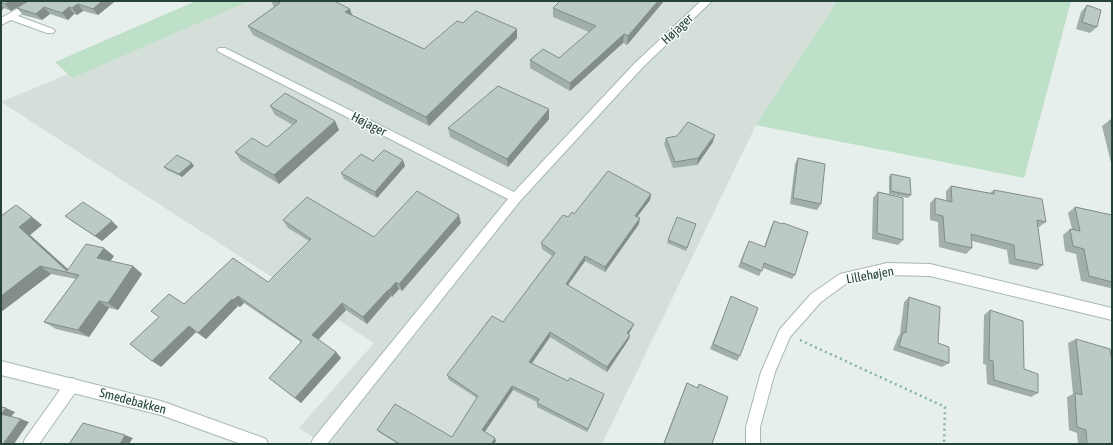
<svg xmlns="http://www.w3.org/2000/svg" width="1113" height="445" font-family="'Asap Condensed',sans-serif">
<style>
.built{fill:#d4dfda}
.green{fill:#bfe0c8}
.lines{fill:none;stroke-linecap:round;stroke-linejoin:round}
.minor-casing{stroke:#a8b8b2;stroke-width:2}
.tertiary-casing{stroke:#a8b8b2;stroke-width:2}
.path{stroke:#86b3a5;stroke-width:2.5;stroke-dasharray:2 3.5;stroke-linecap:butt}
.minor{fill:#fff;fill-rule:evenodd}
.tertiary{fill:#fff;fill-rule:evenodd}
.wall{fill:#a1aea9}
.shaded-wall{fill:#838d89}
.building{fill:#bbcac4;stroke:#838d89}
.labels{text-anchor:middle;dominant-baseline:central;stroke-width:3;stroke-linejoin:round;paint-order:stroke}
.street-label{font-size:13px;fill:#24423a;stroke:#f7fbf9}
</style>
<rect width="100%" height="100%" fill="#e6efeb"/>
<path class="built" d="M 244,1 L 837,1 L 756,125 L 602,444 L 324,444 L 299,428 L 374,343 L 1,102 Z"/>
<path class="green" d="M 196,1 L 249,1 L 72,78 L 55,62 Z
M 837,1 L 1071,1 L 1024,178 L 756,125 Z"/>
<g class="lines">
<g class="minor-casing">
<path id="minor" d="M 31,1 L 43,1 L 18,16 L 53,29 L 55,31 L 53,33 L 47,33 L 11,20 L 1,25 L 1,18 Z
M 701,1 L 712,1 L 643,67 L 520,201 L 327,444 L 311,444 L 313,439 L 508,199 L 219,52 L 217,50 L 219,48 L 225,48 L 514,192 L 635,63 Z
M 887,263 L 930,264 L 1112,308 L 1112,320 L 930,276 L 887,275 L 847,283 L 821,302 L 790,337 L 775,372 L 760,427 L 760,444 L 746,444 L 746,427 L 761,372 L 780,329 L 811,294 L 840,274 Z
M 72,378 L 77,380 L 79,385 L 77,390 L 39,444 L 23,444 L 25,439 L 67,380 Z"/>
</g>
<g class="tertiary-casing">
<path id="tertiary" d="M 1,361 L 161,401 L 261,437 L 266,439 L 268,444 L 241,444 L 161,415 L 1,375 Z"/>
</g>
<path class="path" d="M 800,340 L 945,407 L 944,444"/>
<use href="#minor" class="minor"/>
<use href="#tertiary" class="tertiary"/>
</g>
<path class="wall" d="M 1,1 L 28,1 L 11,11 L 4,8 L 1,11 Z
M 28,1 L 113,1 L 114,2 L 98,15 L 83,11 L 77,15 L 74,14 L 68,20 L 50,14 L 42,20 L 23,15 L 17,8 Z
M 271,1 L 334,1 L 352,15 L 424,49 L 463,23 L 517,29 L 517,38 L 429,126 L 253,35 L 248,26 L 274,7 Z
M 560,1 L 664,1 L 627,45 L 623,43 L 570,91 L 530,68 L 530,60 L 559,58 L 589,32 L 553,17 L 553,8 Z
M 1087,5 L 1097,27 L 1090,33 L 1076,29 L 1081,12 Z
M 270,106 L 335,121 L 339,130 L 279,184 L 241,161 L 235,152 L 267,147 L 293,125 L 275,115 Z
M 549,109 L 549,119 L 508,167 L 450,137 L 448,128 Z
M 1110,120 L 1112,120 L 1112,167 L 1102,126 Z
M 666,138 L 713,142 L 697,165 L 673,168 L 664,144 Z
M 798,158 L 821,204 L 817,210 L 790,204 L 795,164 Z
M 194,166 L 182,177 L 167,170 L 164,167 Z
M 405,166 L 377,198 L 344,179 L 341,173 Z
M 891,174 L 911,195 L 908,198 L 889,194 L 903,240 L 898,245 L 872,239 L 873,198 L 878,192 L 889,194 L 889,177 Z
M 951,186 L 990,193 L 994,190 L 1046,222 L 1039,227 L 1038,227 L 1043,265 L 1037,270 L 1009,264 L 1007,250 L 972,241 L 972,248 L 966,254 L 939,247 L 938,222 L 930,220 L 930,203 L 935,198 L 946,200 L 946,191 Z
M 651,194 L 650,200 L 637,217 L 639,224 L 605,272 L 585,261 L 568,285 L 634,324 L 629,334 L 629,339 L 607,372 L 550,337 L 532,363 L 568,381 L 604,394 L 603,398 L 587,432 L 537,407 L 537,402 L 513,390 L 485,432 L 496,441 L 494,444 L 398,444 L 380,433 L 377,430 L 452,437 L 477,398 L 449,380 L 447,375 L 503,322 L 552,256 L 542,249 L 541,243 L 568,217 L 574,214 Z
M 16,205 L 42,225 L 30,235 L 68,269 L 114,256 L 110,261 L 133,266 L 142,274 L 118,310 L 109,308 L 89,337 L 56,329 L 44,322 L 76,279 L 51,274 L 1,312 L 1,216 Z
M 1075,207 L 1112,215 L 1112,287 L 1110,288 L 1081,281 L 1076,254 L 1065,251 L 1063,235 L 1070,229 L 1072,229 L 1068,213 Z
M 65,216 L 118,227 L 102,241 L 73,222 Z
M 283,220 L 374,237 L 461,223 L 402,291 L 399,289 L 392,297 L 391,296 L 367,324 L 346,310 L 318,340 L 336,352 L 341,358 L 301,403 L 269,378 L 301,342 L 244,303 L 240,307 L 238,306 L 206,339 L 196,332 L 161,367 L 184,304 L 268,282 L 309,241 L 288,228 Z
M 774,221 L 795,275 L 792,279 L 763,268 L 759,276 L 738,267 L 749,241 L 764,247 L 771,227 Z
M 696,224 L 686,251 L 667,243 L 668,240 Z
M 731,296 L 740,356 L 737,361 L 710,349 L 729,302 Z
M 909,297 L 938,343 L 949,363 L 942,367 L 893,350 L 898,337 L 900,334 L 904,302 Z
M 990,310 L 1024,369 L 1038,393 L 1031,397 L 987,384 L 986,365 L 983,364 L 984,315 Z
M 1076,339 L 1112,444 L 1078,444 L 1077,433 L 1069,430 L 1067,397 L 1073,394 L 1068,343 Z
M 687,383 L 697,388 L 699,384 L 712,444 L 663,444 L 685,387 Z"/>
<path class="shaded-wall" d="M 10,1 L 28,1 L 11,11 L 5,4 Z
M 102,1 L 113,1 L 114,2 L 98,15 L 93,9 Z
M 658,1 L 664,1 L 627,45 L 628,36 Z
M 78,4 L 83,11 L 77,15 L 72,8 Z
M 1,5 L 4,8 L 1,11 Z
M 44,7 L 50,14 L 42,20 L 36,14 Z
M 69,7 L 74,14 L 68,20 L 62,13 Z
M 350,9 L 353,18 L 345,12 Z
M 517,29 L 517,38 L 429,126 L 426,117 Z
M 624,34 L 623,43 L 570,91 L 570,83 Z
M 549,109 L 549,119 L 508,167 L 507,159 Z
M 335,121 L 339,130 L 279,184 L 274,175 Z
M 715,135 L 713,142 L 697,165 L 698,158 Z
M 403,160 L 405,166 L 377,198 L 375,192 Z
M 192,163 L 194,166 L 182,177 L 179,174 Z
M 651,194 L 650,200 L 633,222 L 635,216 Z
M 459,215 L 461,223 L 402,291 L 399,284 Z
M 32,217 L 42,225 L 30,235 L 72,273 L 67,271 L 19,227 Z
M 640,218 L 639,224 L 605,272 L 605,267 Z
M 112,221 L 118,227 L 102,241 L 95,236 Z
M 104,248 L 114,256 L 107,266 L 97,258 Z
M 585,256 L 585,261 L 565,289 L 566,284 Z
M 40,266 L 51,274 L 1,312 L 1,296 Z
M 133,266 L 142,274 L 118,310 L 108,303 Z
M 396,282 L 399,289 L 392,297 L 389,290 Z
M 388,290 L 391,296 L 367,324 L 363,317 Z
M 238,296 L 244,303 L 240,307 L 233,300 Z
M 232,299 L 238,306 L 206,339 L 198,333 Z
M 99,301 L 109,308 L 89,337 L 78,330 Z
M 342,303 L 346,310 L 317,341 L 312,335 Z
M 634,324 L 632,328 L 626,338 L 627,333 Z
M 189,326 L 196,332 L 161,367 L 152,361 Z
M 550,332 L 550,337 L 530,366 L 529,362 Z
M 630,335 L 629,339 L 607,372 L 607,367 Z
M 336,352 L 341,358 L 301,403 L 295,398 Z
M 512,386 L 513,390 L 483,434 L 482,430 Z
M 604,394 L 603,398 L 587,432 L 588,429 Z
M 6,408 L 15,412 L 10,418 L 1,414 Z
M 21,419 L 29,422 L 14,444 L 3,444 Z
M 125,435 L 133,438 L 129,444 L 120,444 Z
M 495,438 L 496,441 L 494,444 L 491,444 Z"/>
<path class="building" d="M 1,1 L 10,1 L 5,4 L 1,2 Z
M 28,1 L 102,1 L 93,9 L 78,4 L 72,8 L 69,7 L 62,13 L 44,7 L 36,14 L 17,8 Z
M 276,1 L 334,1 L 350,9 L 345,12 L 424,49 L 457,21 L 463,23 L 476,11 L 517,29 L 426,117 L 248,26 L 280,3 Z
M 560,1 L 658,1 L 628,36 L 624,34 L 570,83 L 530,60 L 543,49 L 559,58 L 596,26 L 553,8 Z
M 1087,5 L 1101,10 L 1097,27 L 1082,22 Z
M 498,86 L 549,109 L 507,159 L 448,128 Z
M 285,93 L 335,121 L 274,175 L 235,152 L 252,138 L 267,147 L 297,121 L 270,106 Z
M 1110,120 L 1112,120 L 1112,129 Z
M 688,122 L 715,135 L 698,158 L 675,162 L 666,138 L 677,136 Z
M 384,150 L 403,160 L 375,192 L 341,173 L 361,154 L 373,161 Z
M 177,155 L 192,163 L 179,174 L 164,167 Z
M 798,158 L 825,164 L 821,204 L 793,198 Z
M 608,171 L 651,194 L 635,216 L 640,218 L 605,267 L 585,256 L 566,284 L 634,324 L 627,333 L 630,335 L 607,367 L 550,332 L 529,362 L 568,381 L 570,378 L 604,394 L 588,429 L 537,403 L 539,399 L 512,386 L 482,430 L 495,438 L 491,444 L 400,444 L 377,430 L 395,404 L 452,437 L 478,396 L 447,375 L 492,316 L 503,322 L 555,253 L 541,243 L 563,215 L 568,217 L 572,212 L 574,214 Z
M 891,174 L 910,178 L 911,195 L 891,191 Z
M 951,186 L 994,194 L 994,190 L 1042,199 L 1046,222 L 1037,220 L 1043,265 L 1015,259 L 1014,245 L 971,234 L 972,248 L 945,242 L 943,216 L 935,214 L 935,198 L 952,202 Z
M 417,191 L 459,215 L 399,284 L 396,282 L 389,290 L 388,290 L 363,317 L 342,303 L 312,335 L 336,352 L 295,398 L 269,378 L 302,341 L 238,296 L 233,300 L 232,299 L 198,333 L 189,326 L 152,361 L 130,344 L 159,317 L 151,311 L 169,294 L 184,304 L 233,258 L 268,282 L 311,239 L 283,220 L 307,197 L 374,237 Z
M 878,192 L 903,198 L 903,240 L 877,233 Z
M 83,202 L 112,221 L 95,236 L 65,216 Z
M 16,205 L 32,217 L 19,227 L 67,271 L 86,244 L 104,248 L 97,258 L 133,266 L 108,303 L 99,301 L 78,330 L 44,322 L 79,275 L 40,266 L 1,296 L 1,216 Z
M 1075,207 L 1112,215 L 1112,282 L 1089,276 L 1084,249 L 1073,246 L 1070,229 L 1080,231 Z
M 677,217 L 696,224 L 687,248 L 668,240 Z
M 774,221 L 782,224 L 783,223 L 808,232 L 795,275 L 764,263 L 762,271 L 741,262 L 749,241 L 765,247 Z
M 731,296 L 758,308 L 740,356 L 713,344 Z
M 909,297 L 940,307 L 938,343 L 949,347 L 949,363 L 899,346 L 903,332 L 906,333 Z
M 990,310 L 1023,321 L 1024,369 L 1038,374 L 1038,393 L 994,380 L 993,361 L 989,360 Z
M 1076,339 L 1110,349 L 1112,362 L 1112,444 L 1087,444 L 1086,430 L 1077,427 L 1075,393 L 1082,395 Z
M 687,383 L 698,388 L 699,384 L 728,397 L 712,444 L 664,444 Z
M 1,407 L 6,408 L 1,414 L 21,419 L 3,444 L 1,444 Z
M 83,423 L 125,435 L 120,444 L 69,444 Z"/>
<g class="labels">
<g class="street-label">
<text transform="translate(677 29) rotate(-43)">Højager</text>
<text transform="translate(369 124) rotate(27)">Højager</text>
<text transform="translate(870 275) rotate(-10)">Lillehøjen</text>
<text transform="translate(133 401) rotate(15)">Smedebakken</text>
</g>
</g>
<rect width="1113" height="445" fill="none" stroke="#24423a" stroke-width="4"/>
</svg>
